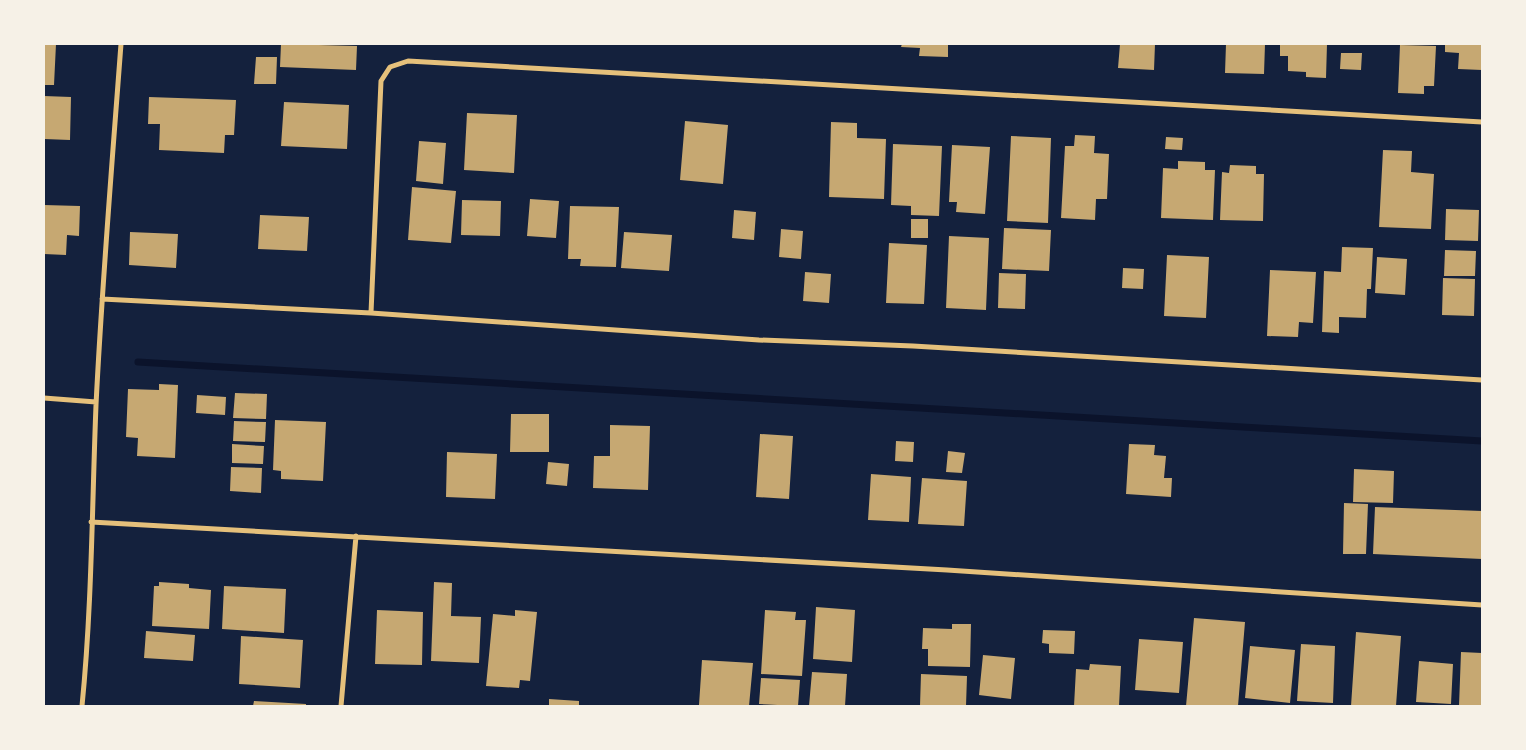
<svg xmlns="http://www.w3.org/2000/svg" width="1526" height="750" font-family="Cabin,sans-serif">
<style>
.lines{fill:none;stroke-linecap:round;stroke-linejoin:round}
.stream{stroke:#0b132b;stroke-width:7}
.building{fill:#c6a872}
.minor{stroke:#e5c07b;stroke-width:5}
</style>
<rect width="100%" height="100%" fill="#14213d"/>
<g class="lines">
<path class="stream" d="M 138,362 L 1482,441"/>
</g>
<path class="building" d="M 44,44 L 56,44 L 54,85 L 44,85 Z
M 281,44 L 357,46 L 356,70 L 280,67 Z
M 902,44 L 948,44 L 948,57 L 919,56 L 920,48 L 901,47 Z
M 1120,44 L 1155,44 L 1154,70 L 1118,68 Z
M 1226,44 L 1265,44 L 1264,74 L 1225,73 Z
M 1280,44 L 1327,44 L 1326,78 L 1306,77 L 1306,72 L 1288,71 L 1288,56 L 1280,56 Z
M 1445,44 L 1482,44 L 1482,70 L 1458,69 L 1459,53 L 1445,52 Z
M 1400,45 L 1436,46 L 1434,86 L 1424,86 L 1424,94 L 1398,93 Z
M 1341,53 L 1362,53 L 1361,70 L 1340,69 Z
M 256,57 L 277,57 L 276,84 L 254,84 Z
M 44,96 L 71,97 L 70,140 L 44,139 Z
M 149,97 L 236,100 L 234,135 L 225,135 L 224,153 L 159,150 L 160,124 L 148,124 Z
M 284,102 L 349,105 L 347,149 L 281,146 Z
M 467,113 L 517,115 L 514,173 L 464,170 Z
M 685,121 L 728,125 L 723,184 L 680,180 Z
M 831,122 L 857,123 L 857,138 L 886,139 L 884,199 L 829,197 Z
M 1075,135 L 1095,136 L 1094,153 L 1109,154 L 1107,199 L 1096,199 L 1095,220 L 1061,218 L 1065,146 L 1074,146 Z
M 1011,136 L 1051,138 L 1048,223 L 1007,221 Z
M 1166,137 L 1183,138 L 1182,150 L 1165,149 Z
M 419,141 L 446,143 L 443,184 L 416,181 Z
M 893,144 L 942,146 L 939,216 L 911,215 L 911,206 L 891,205 Z
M 952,145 L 990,147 L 985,214 L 956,212 L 957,202 L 949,202 Z
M 1383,150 L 1412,151 L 1411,172 L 1434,174 L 1431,229 L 1379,227 Z
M 1178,161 L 1205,162 L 1205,170 L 1215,170 L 1213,220 L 1161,218 L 1163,168 L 1178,169 Z
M 1230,165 L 1256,166 L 1256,174 L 1264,174 L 1263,221 L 1220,220 L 1222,172 L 1229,173 Z
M 412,187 L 456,191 L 451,243 L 408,240 Z
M 530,199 L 559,201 L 556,238 L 527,236 Z
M 462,200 L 501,201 L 500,236 L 461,235 Z
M 44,205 L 80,206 L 79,236 L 67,235 L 66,255 L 44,254 Z
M 570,206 L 619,207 L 616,267 L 580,266 L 581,259 L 568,259 Z
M 1446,209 L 1479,210 L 1478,241 L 1445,240 Z
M 734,210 L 756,212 L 754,240 L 732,238 Z
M 260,215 L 309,217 L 307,251 L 258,249 Z
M 911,219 L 928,219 L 928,238 L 911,238 Z
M 1004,228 L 1051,230 L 1049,271 L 1002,269 Z
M 781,229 L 803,231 L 801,259 L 779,257 Z
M 130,232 L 178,234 L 176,268 L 129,265 Z
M 624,232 L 672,235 L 669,271 L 621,268 Z
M 949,236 L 989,238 L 986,310 L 946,308 Z
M 889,243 L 927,245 L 924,304 L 886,303 Z
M 1342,247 L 1373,248 L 1371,289 L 1367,289 L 1366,318 L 1339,317 L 1339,333 L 1322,332 L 1324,271 L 1341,272 Z
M 1445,250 L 1476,251 L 1475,276 L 1444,276 Z
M 1167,255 L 1209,257 L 1206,318 L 1164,316 Z
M 1377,257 L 1407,259 L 1405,295 L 1375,293 Z
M 1123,268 L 1144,269 L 1143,289 L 1122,288 Z
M 1270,270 L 1316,272 L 1313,323 L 1299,322 L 1298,337 L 1267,336 Z
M 805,272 L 831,274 L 829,303 L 803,301 Z
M 999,273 L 1026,274 L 1025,309 L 998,308 Z
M 1443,278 L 1475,279 L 1474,316 L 1442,315 Z
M 159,384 L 178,385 L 175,458 L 137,456 L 138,438 L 126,437 L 128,389 L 159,390 Z
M 235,393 L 267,394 L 266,419 L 233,418 Z
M 197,395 L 226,397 L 225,415 L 196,413 Z
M 511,414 L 549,414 L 549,452 L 510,452 Z
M 275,420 L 326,422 L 323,481 L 281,479 L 281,471 L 273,470 Z
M 234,421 L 266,422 L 265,442 L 233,441 Z
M 610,425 L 650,426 L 648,490 L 593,488 L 594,456 L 610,456 Z
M 760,434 L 793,436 L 789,499 L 756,497 Z
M 896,441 L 914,442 L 913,462 L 895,461 Z
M 232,444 L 264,446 L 263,464 L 232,463 Z
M 1129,444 L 1155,445 L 1154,455 L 1166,456 L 1164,478 L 1172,478 L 1171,497 L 1126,494 Z
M 948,451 L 965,453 L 962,473 L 946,472 Z
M 447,452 L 497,454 L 495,499 L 446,497 Z
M 548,462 L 569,464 L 567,486 L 546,484 Z
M 231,467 L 262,468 L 261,493 L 230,491 Z
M 1354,469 L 1394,471 L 1393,503 L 1353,502 Z
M 871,474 L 911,477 L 909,522 L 868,520 Z
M 922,478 L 967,481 L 964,526 L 918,524 Z
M 1344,503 L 1368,504 L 1366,554 L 1343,554 Z
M 1375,507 L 1482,511 L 1482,559 L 1373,554 Z
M 159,582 L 189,584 L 189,588 L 211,590 L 209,629 L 152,626 L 154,586 L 159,586 Z
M 434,582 L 452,583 L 451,616 L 481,617 L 479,663 L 431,661 Z
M 224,586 L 286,589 L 284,633 L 222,629 Z
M 816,607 L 855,610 L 852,662 L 813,659 Z
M 377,610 L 423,612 L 422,665 L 375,664 Z
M 515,610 L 537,612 L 530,681 L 520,680 L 519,688 L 486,686 L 493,614 L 515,616 Z
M 765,610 L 796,612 L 795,620 L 806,620 L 802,676 L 761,674 Z
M 1194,618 L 1245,622 L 1238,706 L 1186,706 Z
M 952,624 L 971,624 L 970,667 L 928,666 L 928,649 L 922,649 L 923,628 L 952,629 Z
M 1043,630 L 1075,631 L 1074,654 L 1049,653 L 1049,644 L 1042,643 Z
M 146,631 L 195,635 L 193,661 L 144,658 Z
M 1356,632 L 1401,636 L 1396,706 L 1351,706 Z
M 241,636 L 303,640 L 300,688 L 239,684 Z
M 1139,639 L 1183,642 L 1179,693 L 1135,690 Z
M 1301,644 L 1335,646 L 1333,703 L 1297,701 Z
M 1250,646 L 1295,650 L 1290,703 L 1245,698 Z
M 1461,652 L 1482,653 L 1482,706 L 1459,706 Z
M 983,655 L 1015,658 L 1011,699 L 979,695 Z
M 702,660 L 753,663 L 749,706 L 699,705 Z
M 1419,661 L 1453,664 L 1451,704 L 1416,702 Z
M 1090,664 L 1121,666 L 1119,706 L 1074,706 L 1076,669 L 1089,670 Z
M 812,672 L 847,674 L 845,706 L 809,706 Z
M 921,674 L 967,676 L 966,706 L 920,706 Z
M 761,678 L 800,680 L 798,706 L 759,704 Z
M 549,699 L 579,701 L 579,706 L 549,706 Z
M 254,701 L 306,704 L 306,706 L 253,706 Z"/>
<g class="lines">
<path class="minor" d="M 102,299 L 371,313 L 759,340 L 913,346 L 1482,380
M 371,313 L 381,81 L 390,67 L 408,61 L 1482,122
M 44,398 L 96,402
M 91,522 L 947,570 L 1482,605
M 82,706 C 92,606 92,505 96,405 C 102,284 112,164 121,44
M 341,706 L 356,536"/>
</g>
<rect width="1526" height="750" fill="none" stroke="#f6f1e7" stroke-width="90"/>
</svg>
